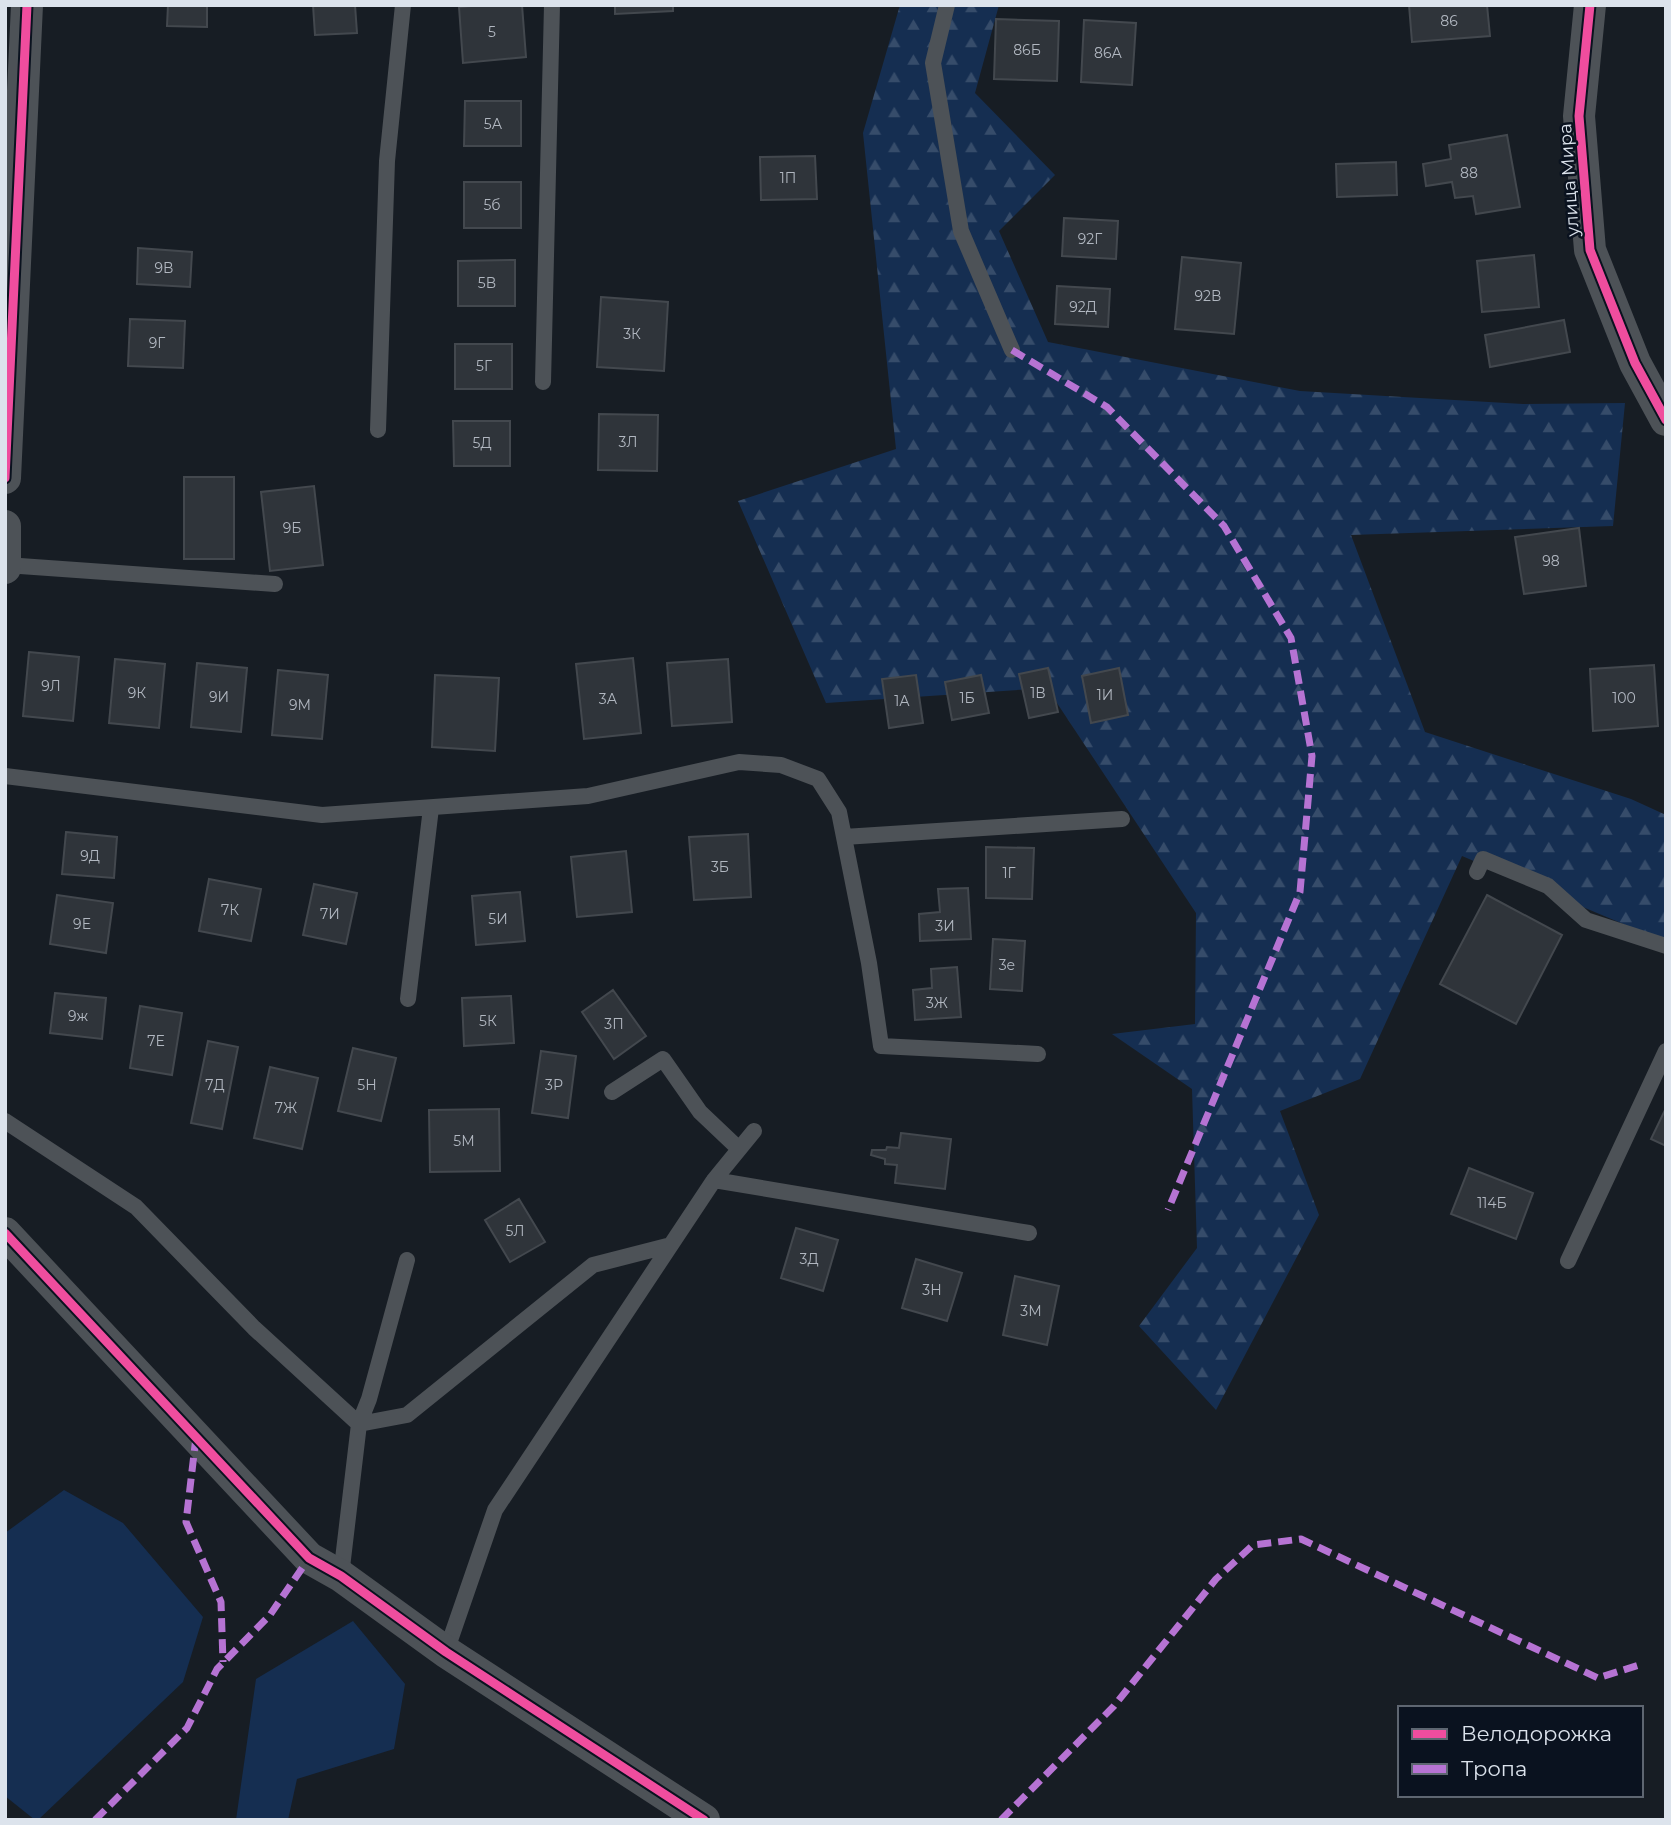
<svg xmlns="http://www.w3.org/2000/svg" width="1671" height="1825" font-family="Montserrat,sans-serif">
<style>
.grass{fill:#152e51}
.forest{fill:url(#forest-firs)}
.building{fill:#2f343a;stroke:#43484e;stroke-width:2}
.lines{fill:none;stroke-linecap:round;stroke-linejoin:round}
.lane{stroke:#4d5257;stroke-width:16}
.street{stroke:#4d5257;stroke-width:32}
.quiet{stroke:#b673d3;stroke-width:7;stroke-dasharray:14 7;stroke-linecap:butt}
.cycleway-casing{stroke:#0a121f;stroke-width:13}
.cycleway{stroke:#ef4d9e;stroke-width:9}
.labels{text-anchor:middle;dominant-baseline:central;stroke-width:5;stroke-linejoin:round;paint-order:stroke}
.number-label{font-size:14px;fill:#b1b7c0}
.street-label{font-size:18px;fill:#dce3ec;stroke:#0a121f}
</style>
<defs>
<pattern id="forest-firs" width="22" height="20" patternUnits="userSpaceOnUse" patternTransform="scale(1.75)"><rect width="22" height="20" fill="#152e51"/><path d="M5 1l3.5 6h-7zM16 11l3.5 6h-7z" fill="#364c6a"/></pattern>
</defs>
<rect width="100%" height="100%" fill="#171d24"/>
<path class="grass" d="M 64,1490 L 123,1523 L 203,1617 L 183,1682 L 38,1820 L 35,1820 L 5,1796 L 5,1533 Z
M 353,1621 L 405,1684 L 394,1749 L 297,1779 L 288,1820 L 236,1820 L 256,1679 Z"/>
<path class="forest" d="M 900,5 L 999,5 L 975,93 L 1055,175 L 999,231 L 1048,342 L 1300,391 L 1523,404 L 1625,403 L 1613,526 L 1351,535 L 1425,732 L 1631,799 L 1666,815 L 1666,942 L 1462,856 L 1360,1079 L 1280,1111 L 1319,1215 L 1216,1410 L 1139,1326 L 1197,1248 L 1192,1089 L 1112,1034 L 1195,1024 L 1196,913 L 1047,688 L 826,703 L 738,501 L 896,449 L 863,133 Z"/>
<path class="building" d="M 168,5 L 207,5 L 207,27 L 167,26 Z
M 313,5 L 355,5 L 357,33 L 315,35 Z
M 484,5 L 522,5 L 526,57 L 463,63 L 459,7 Z
M 615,5 L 673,5 L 673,11 L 615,14 Z
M 1409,5 L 1487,5 L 1490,36 L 1412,42 Z
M 996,19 L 1059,21 L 1057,81 L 994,79 Z
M 1084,20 L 1136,23 L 1132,85 L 1081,82 Z
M 465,101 L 521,101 L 521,146 L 464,146 Z
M 1507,135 L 1520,207 L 1476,214 L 1473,196 L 1455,198 L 1452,182 L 1426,186 L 1423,164 L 1451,159 L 1449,145 Z
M 815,156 L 817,199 L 761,200 L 760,157 Z
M 1396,162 L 1397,195 L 1337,197 L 1336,164 Z
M 464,182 L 521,182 L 521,228 L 464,228 Z
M 1064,218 L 1118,221 L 1116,259 L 1062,256 Z
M 138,248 L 192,252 L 190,287 L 137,284 Z
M 1534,255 L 1539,307 L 1482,312 L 1477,261 Z
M 1182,257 L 1241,263 L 1234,334 L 1175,329 Z
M 515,260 L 515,306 L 458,306 L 458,261 Z
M 1057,286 L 1110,289 L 1108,327 L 1055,324 Z
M 601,297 L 668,302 L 664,371 L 597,367 Z
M 130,319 L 185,321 L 183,368 L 128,366 Z
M 1564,320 L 1570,352 L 1490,367 L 1485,335 Z
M 455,344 L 512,344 L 512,389 L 455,389 Z
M 599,414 L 658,415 L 657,471 L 598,470 Z
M 453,421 L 510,421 L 510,466 L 454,466 Z
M 184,477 L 234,477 L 234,559 L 184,559 Z
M 314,486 L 323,565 L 270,571 L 261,492 Z
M 1579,528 L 1586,586 L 1524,594 L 1515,537 Z
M 29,652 L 79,657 L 73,721 L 23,716 Z
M 633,658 L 641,733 L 584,739 L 576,664 Z
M 115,659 L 165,664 L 159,728 L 109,723 Z
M 728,659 L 732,722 L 672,726 L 667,663 Z
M 197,663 L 247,668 L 241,732 L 191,727 Z
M 1654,665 L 1658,726 L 1593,731 L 1590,669 Z
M 1048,668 L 1058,712 L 1029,718 L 1019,674 Z
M 1119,668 L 1128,715 L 1091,723 L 1082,676 Z
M 278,670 L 328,675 L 322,739 L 272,735 Z
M 435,675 L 499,678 L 495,751 L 432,747 Z
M 916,675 L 923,723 L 889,728 L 882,679 Z
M 981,675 L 989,713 L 952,720 L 945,682 Z
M 66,832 L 117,837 L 114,878 L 62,874 Z
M 748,834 L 751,897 L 694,900 L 689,837 Z
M 986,847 L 1034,848 L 1032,899 L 986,898 Z
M 626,851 L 632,912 L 577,917 L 571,857 Z
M 209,879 L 261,889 L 251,941 L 199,931 Z
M 314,884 L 357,893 L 346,944 L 303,935 Z
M 968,888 L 971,939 L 920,941 L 919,914 L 940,912 L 938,889 Z
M 520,892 L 525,941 L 476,945 L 472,896 Z
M 57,895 L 113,903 L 106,953 L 50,944 Z
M 1487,895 L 1562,935 L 1516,1024 L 1440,984 Z
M 993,939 L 1025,941 L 1022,991 L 990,989 Z
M 957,967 L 961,1017 L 915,1020 L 913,990 L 932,988 L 931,969 Z
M 613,990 L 646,1036 L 614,1059 L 582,1012 Z
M 55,993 L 106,998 L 102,1039 L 50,1033 Z
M 511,996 L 514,1043 L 464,1046 L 462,998 Z
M 140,1006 L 182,1013 L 172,1075 L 130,1068 Z
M 208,1041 L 238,1047 L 222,1129 L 191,1123 Z
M 353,1048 L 396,1058 L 381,1121 L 338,1111 Z
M 541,1051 L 576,1056 L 568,1118 L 532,1113 Z
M 270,1067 L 318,1078 L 302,1149 L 254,1138 Z
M 1666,1108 L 1666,1146 L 1651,1139 Z
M 499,1109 L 500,1171 L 430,1172 L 429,1110 Z
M 901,1133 L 951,1139 L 945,1189 L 895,1183 L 897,1165 L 885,1164 L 885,1159 L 871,1155 L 872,1150 L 886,1150 L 887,1147 L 899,1148 Z
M 1469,1168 L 1533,1193 L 1516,1239 L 1451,1214 Z
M 519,1199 L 545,1242 L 510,1262 L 485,1220 Z
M 796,1228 L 838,1240 L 823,1291 L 781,1278 Z
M 916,1259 L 962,1273 L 947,1321 L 902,1308 Z
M 1015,1276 L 1059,1286 L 1047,1345 L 1003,1335 Z"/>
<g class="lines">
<path class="lane" d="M 947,5 L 933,63 L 961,231 L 1012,350
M 543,382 L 552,5
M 378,430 L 387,161 L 403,5
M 6,565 L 275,584
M 5,776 L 322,815 L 588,796 L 739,762 L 781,765 L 818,779 L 839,812 L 869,963 L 881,1046 L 1038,1054
M 844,837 L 1122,819
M 1477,872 L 1483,859 L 1548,886 L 1586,920 L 1666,946
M 408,999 L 431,808
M 612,1092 L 663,1059 L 700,1112 L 739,1149
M 5,1121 L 136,1207 L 254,1328 L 359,1424 L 341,1576
M 714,1180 L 1029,1233
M 1568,1261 L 1666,1051
M 359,1424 L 407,1415 L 593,1265 L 671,1245
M 359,1424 L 369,1399 L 407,1260
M 446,1652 L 495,1510 L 714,1180 L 754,1131"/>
<path class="street" d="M 1590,5 L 1579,116 L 1590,250 L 1635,363 L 1666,420
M 5,478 L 27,5
M 5,526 L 5,568
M 5,1233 L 309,1558 L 341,1576 L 446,1652 L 704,1820"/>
<path class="quiet" d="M 1012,350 L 1107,407 L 1224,526 L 1291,638 L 1312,756 L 1300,892 L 1168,1210
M 196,1437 L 186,1522 L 221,1602 L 223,1662
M 95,1820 L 187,1728 L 217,1669 L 270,1615 L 309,1558
M 1001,1820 L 1114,1706 L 1216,1579 L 1253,1545 L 1301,1539 L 1598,1678 L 1639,1665"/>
<g class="cycleway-casing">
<path id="cycleway" d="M 1590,5 L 1579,116 L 1590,250 L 1635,363 L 1666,420
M 5,478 L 27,5
M 5,1233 L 309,1558 L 341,1576 L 446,1652 L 704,1820"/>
</g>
<use href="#cycleway" class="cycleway"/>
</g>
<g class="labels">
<g class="number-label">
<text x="1449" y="21">86</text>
<text x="492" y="32">5</text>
<text x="1027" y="50">86Б</text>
<text x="1108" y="53">86А</text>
<text x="493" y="124">5А</text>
<text x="1469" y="173">88</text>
<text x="788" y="178">1П</text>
<text x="492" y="205">5б</text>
<text x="1090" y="239">92Г</text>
<text x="164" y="268">9В</text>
<text x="487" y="283">5В</text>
<text x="1208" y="296">92В</text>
<text x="1083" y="307">92Д</text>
<text x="632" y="334">3К</text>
<text x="157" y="343">9Г</text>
<text x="484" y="366">5Г</text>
<text x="628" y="442">3Л</text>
<text x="482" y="443">5Д</text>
<text x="292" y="528">9Б</text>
<text x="1551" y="561">98</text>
<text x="51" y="686">9Л</text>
<text x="137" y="693">9К</text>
<text x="1038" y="693">1В</text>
<text x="1105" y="695">1И</text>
<text x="219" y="697">9И</text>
<text x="967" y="698">1Б</text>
<text x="1624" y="698">100</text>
<text x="608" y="699">3А</text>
<text x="902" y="701">1А</text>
<text x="300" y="705">9М</text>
<text x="90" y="856">9Д</text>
<text x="720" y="867">3Б</text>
<text x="1009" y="873">1Г</text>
<text x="230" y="910">7К</text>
<text x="330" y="914">7И</text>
<text x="498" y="919">5И</text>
<text x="82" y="924">9Е</text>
<text x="945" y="926">3И</text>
<text x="1007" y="965">3е</text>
<text x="937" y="1003">3Ж</text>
<text x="78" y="1016">9ж</text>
<text x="488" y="1021">5К</text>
<text x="614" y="1024">3П</text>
<text x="156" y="1041">7Е</text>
<text x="215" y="1085">7Д</text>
<text x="367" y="1085">5Н</text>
<text x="554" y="1085">3Р</text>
<text x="286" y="1108">7Ж</text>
<text x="464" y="1141">5М</text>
<text x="1492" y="1203">114Б</text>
<text x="515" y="1231">5Л</text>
<text x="809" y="1259">3Д</text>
<text x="932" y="1290">3Н</text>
<text x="1031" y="1311">3М</text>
</g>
<g class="street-label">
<text transform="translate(1569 180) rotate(-94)">улица Мира</text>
</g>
</g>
<rect width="1671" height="1825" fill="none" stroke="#dce3ec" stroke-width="14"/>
<rect x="1398" y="1706" width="245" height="91" fill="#0a121f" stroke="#5e6671" stroke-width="2"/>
<rect x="1412" y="1729" width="35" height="10" fill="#ef4d9e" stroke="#5e6671" stroke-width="2"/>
<text x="1461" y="1741" font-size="21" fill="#dce3ec">Велодорожка</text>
<rect x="1412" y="1764" width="35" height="10" fill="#b673d3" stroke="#5e6671" stroke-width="2"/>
<text x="1461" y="1776" font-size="21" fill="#dce3ec">Тропа</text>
</svg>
